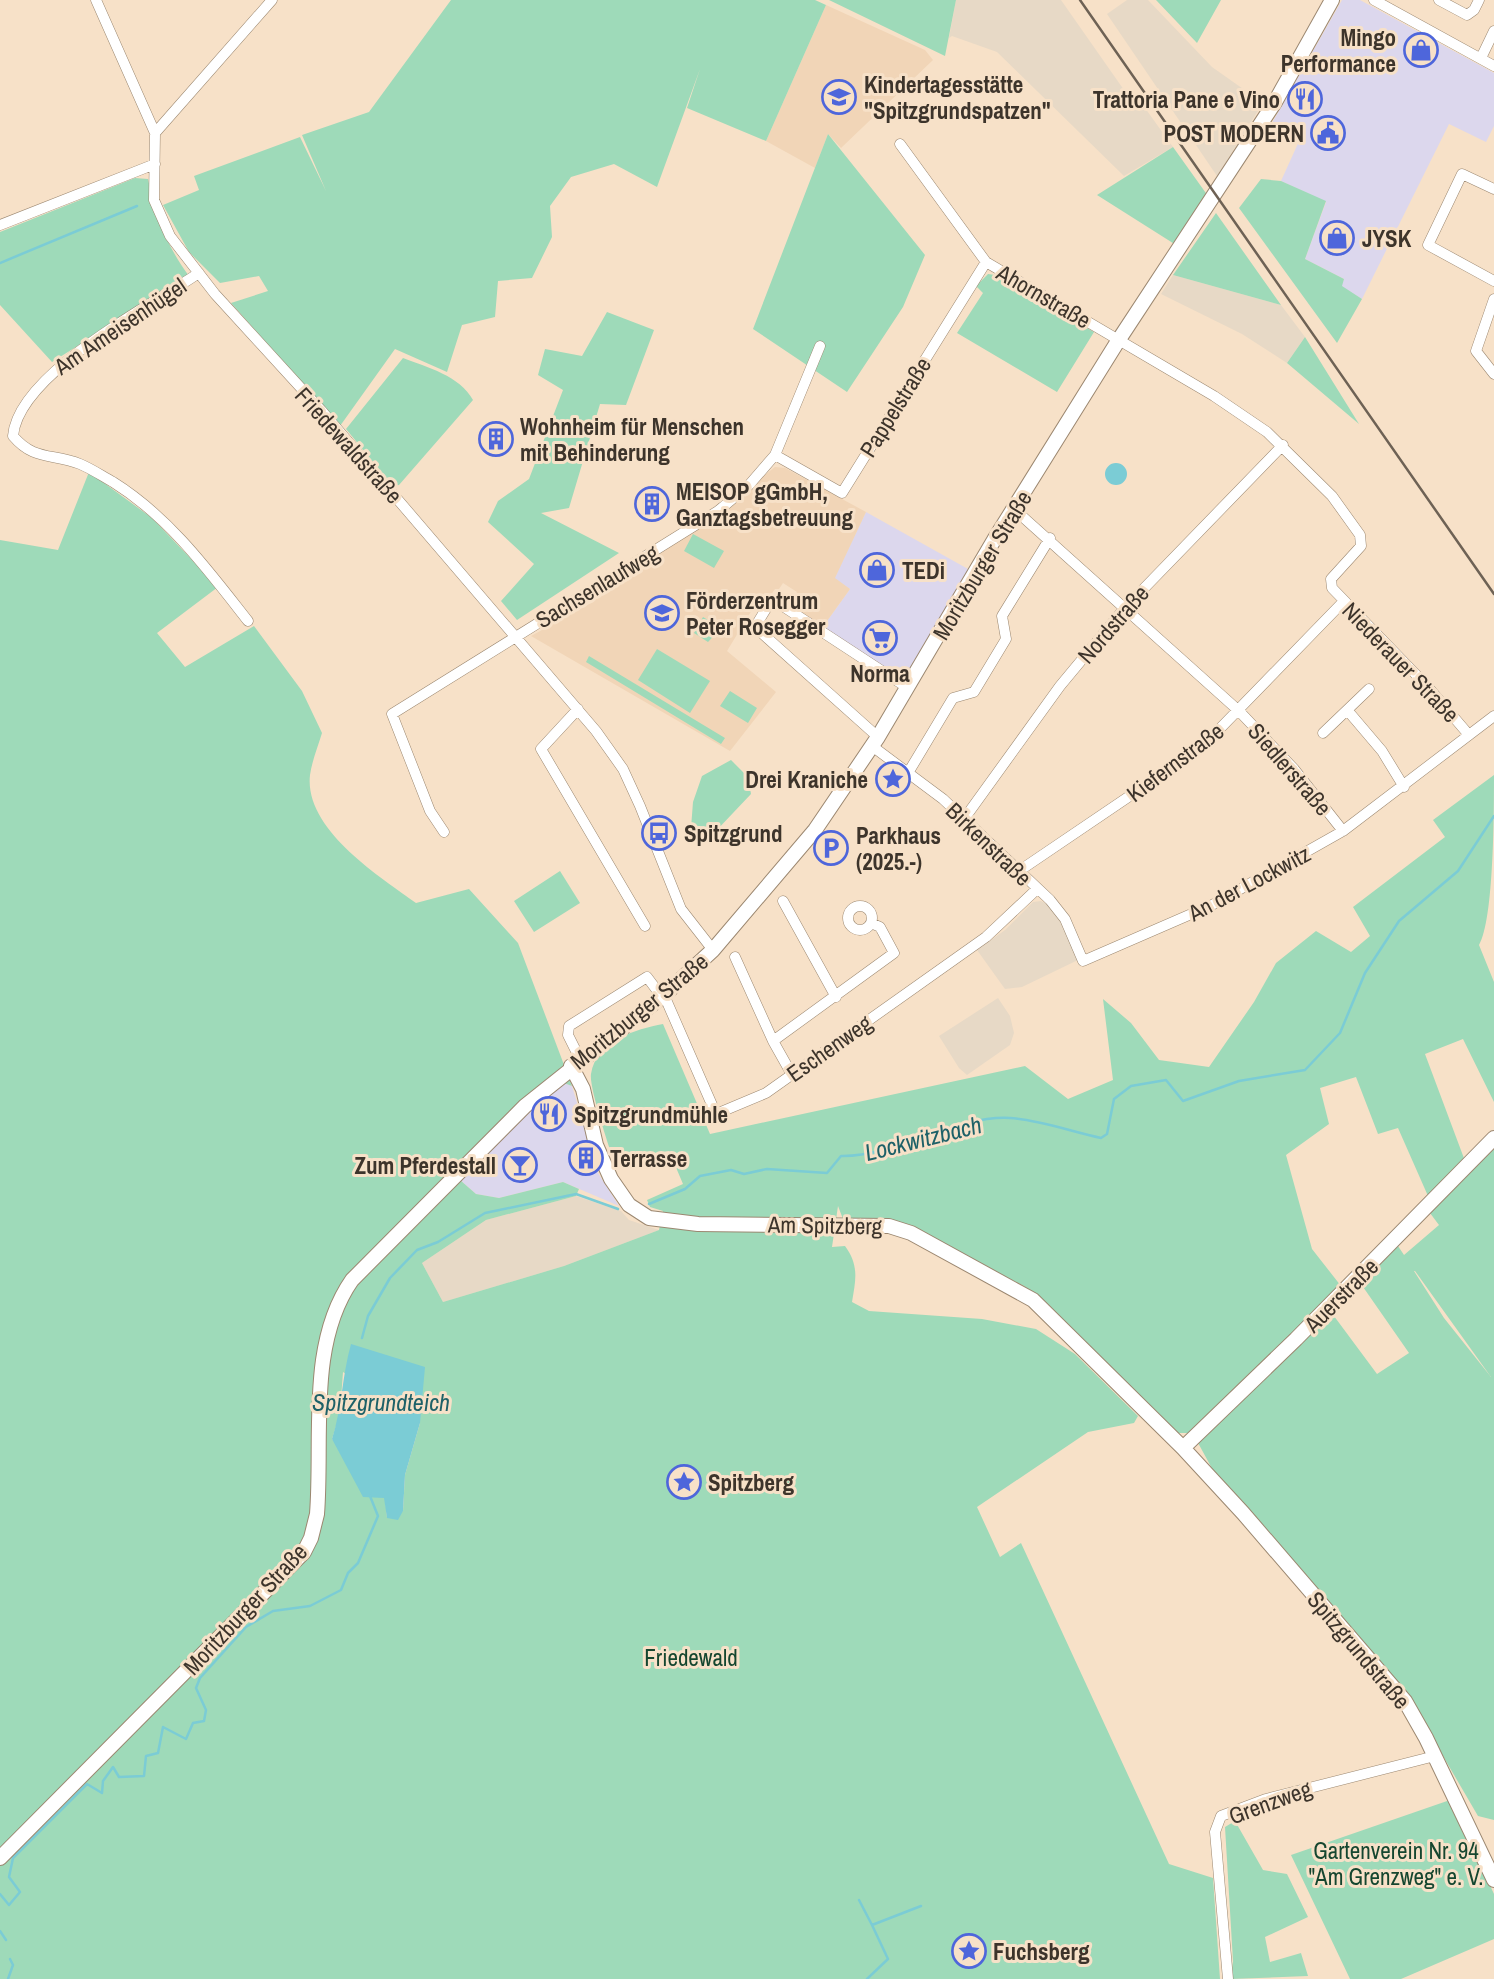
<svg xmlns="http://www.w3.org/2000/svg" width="1494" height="1979" font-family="'Archivo Narrow',sans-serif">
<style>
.commercial{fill:#dcd7ed}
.industrial{fill:#e7d9c6}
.built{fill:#f1d5b7}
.green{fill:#9edab9;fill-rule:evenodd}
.water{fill:#7bccd5}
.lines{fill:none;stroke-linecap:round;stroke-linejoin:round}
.stream{stroke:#7bccd5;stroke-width:2.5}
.street-casing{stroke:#9b8770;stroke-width:11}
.secondary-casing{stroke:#9b8770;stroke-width:16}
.street{stroke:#fff;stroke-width:10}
.secondary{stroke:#fff;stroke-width:14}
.rail{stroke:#6e6255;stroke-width:2.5}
.labels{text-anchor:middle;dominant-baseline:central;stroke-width:6;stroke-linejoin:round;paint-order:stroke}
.poi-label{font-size:23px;font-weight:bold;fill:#3d342b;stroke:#f7e1c8;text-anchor:start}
.street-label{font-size:23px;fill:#3d342b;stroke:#f7e1c8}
.park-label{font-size:23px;fill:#15462f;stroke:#f7e1c8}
.water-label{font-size:24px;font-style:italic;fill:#1e6168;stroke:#f7e1c8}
</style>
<rect width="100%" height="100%" fill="#f7e1c8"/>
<path class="commercial" d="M 1342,0 L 1360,0 L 1494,73 L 1494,126 L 1486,142 L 1449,124 L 1362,299 L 1341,286 L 1344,279 L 1305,259 L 1326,202 L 1281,181 L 1300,139 L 1272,123 Z
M 866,512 L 968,569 L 906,681 L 822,628 L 850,589 L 834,579 Z
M 564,1083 L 572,1086 L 598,1173 L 619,1206 L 563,1182 L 499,1198 L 476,1194 L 459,1179 L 536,1105 Z"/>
<path class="industrial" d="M 956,0 L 1061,0 L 1131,100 L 1140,101 L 1173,147 L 1124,176 L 997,52 L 952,36 L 949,38 Z
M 1127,0 L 1148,0 L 1212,67 L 1263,103 L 1217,176 L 1107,14 Z
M 1173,275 L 1281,305 L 1305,337 L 1287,363 L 1242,334 L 1161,294 Z
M 1041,901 L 1049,905 L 1060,921 L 1078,960 L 1022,987 L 1005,989 L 977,950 L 1005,930 L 1033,902 Z
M 998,998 L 1010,1016 L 1014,1033 L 1010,1045 L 967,1075 L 959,1068 L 939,1036 Z
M 576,1196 L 621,1211 L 629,1220 L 659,1230 L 564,1266 L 443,1302 L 422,1263 L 486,1220 Z"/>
<path class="built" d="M 826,5 L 925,50 L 933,60 L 841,148 L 828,134 L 815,168 L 766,141 Z
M 775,467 L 785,468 L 866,512 L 835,578 L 850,589 L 822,628 L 789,605 L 797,592 L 783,583 L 779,589 L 775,589 L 761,609 L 755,605 L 727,651 L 776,692 L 730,751 L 531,636 L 593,602 L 597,594 L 706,521 Z"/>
<path class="green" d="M 451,0 L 815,0 L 826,5 L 766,141 L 687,108 L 700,69 L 657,187 L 614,164 L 571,177 L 550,206 L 552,237 L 532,278 L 498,281 L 495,317 L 462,325 L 447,372 L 395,349 L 340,426 L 231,303 L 268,291 L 259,276 L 220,283 L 189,252 L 163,205 L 199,190 L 194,176 L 300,137 L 326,191 L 302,135 L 369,112 Z
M 829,0 L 956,0 L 945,56 Z
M 1156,0 L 1221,0 L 1197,43 Z
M 828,134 L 925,255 L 903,307 L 847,392 L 753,329 Z
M 1173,147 L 1208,196 L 1176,245 L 1097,195 Z
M 135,178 L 148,179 C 156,216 166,245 189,276 L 52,362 L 0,305 L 0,232 Z
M 1261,179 L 1281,181 L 1326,201 L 1305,259 L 1344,279 L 1342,286 L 1362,299 L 1337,343 L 1239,208 Z
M 1216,213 L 1281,305 L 1173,275 Z
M 988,274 L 995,275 L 1094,332 L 1057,392 L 957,333 L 983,293 L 976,286 Z
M 607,312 L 654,330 L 626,405 L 600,404 L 569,508 L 541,513 L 619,553 L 517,620 L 501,601 L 534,564 L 488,522 L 498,501 L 529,479 L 563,390 L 538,375 L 545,349 L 582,356 Z
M 1305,337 L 1359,424 L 1287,363 Z
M 403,358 C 427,367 460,376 473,400 L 399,485 L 393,486 L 346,429 Z
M 89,472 L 152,518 L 218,587 L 157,633 L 185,667 L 254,626 L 302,691 L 322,733 C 318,746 312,761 310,775 C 304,829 379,876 416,903 L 469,889 L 518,943 L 572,1086 L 564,1083 L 536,1105 L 460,1180 L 476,1194 L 499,1198 L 563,1182 L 579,1189 L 576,1196 L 486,1220 L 422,1263 L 443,1302 L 564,1266 L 659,1230 L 663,1211 L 650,1207 L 647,1200 L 683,1184 L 669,1151 L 613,1159 C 608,1143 589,1087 591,1074 C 596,1041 636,1029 663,1024 L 710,1134 L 1025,1066 L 1068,1099 L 1113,1080 L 1103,999 L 1131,1023 L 1159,1060 L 1209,1067 L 1254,1002 L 1276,963 L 1316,931 L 1351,952 L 1370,936 L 1353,907 L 1445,837 L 1433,820 L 1494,775 C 1494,812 1494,920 1479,945 L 1494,982 L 1494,1102 L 1463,1039 L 1425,1054 L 1465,1161 L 1428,1196 L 1398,1128 L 1378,1134 L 1356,1077 L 1320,1088 L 1329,1124 L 1286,1155 L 1312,1249 L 1341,1286 L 1331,1312 L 1377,1374 L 1409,1353 L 1361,1284 L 1398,1246 L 1404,1255 L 1439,1225 L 1430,1213 L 1494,1149 L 1494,1820 L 1478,1816 L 1415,1708 L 1215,1474 L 1197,1441 L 1188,1433 L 1176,1433 L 1050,1306 L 1024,1286 L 957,1253 L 843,1219 L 838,1206 L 832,1247 L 845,1246 C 859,1265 856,1279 852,1302 L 869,1311 L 982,1319 L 1036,1329 L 1075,1354 L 1138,1416 L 1134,1423 L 1088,1432 L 977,1507 L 1000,1557 L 1021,1543 L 1169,1864 L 1213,1878 L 1220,1979 L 0,1979 L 0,540 L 58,550 ZM 1414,1271 L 1415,1271 L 1491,1377 L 1444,1318 ZM 343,1372 L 420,1423 L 405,1475 L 403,1511 L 387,1518 L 385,1498 L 332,1439 L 340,1413 Z
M 693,534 L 724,551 L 714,568 L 684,551 Z
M 703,617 L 721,628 L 708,642 L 694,633 Z
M 657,649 L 710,681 L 690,713 L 638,680 Z
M 589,656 L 725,738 L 721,744 L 586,662 Z
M 730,691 L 757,708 L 748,723 L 720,706 Z
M 731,760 L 748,777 L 751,794 L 715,832 L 691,828 L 693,802 L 702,776 Z
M 560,871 L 580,903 L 534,932 L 514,901 Z
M 1450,1800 L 1494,1894 L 1494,1939 L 1401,1979 L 1350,1979 L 1291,1855 Z
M 1235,1821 L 1263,1870 L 1287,1874 L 1308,1917 L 1265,1937 L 1270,1962 L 1301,1953 L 1308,1976 L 1231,1979 L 1233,1961 L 1225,1827 Z"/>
<path class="water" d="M1105 474a11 11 0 1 1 22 0a11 11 0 1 1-22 0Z
M 351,1344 L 425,1367 L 420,1423 L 405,1475 L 403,1511 L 398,1520 L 387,1518 L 384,1498 L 363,1497 L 332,1439 C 342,1408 342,1376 351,1344 Z"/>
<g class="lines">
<path class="stream" d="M 0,263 L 137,206
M 649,1204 L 685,1189 L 700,1176 L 731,1170 L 744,1174 L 767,1169 L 827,1173 L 841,1156 C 897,1157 955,1115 1010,1118 C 1040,1120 1072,1132 1101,1138 L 1107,1134 L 1114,1099 L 1131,1086 L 1166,1080 L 1183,1101 L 1239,1081 L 1305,1070 L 1340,1033 L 1365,973 L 1399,921 L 1458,871 L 1494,816
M 362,1338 L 368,1316 L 390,1278 L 417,1250 L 438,1242 L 485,1213 L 576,1194 L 618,1209
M 0,1894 L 9,1905 L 20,1892 L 9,1877 L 13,1858 L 87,1784 L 102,1793 L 103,1781 L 113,1767 L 119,1777 L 144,1776 L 146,1756 L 158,1753 L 163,1727 L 186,1739 L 193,1723 L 204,1721 L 206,1710 L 196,1688 L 200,1678 L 246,1627 L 273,1611 L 310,1606 L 341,1590 L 348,1573 L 358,1563 L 378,1516 L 370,1496
M 859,1900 L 872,1925
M 0,1931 L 6,1940
M 8,1979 L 13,1965 L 10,1959
M 867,1979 L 888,1959 L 872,1925 L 921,1906"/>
<g class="street-casing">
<path id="street" d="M 96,0 L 155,133 L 154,200 L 170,236 L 215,294 L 321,410 L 596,731 L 623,769 L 640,806 L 681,909 L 713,950
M 1374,0 L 1494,66
M 1439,0 L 1467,15 L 1474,10 L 1479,0
M 1481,58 L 1494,31
M 155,133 L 272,0
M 900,144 L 986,262 L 1214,396 L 1267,432 L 1332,496 L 1360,535 L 1361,546 L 1331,579 L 1332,588 L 1428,687 L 1469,735
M 1494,189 L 1462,174 L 1428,245 L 1494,281
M 0,225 L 155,164
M 199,273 C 150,306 18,374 13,436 C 34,461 52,453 80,464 C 92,469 102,476 113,482 C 169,517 208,570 248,621
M 1494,299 L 1476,351 L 1494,374
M 820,346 L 775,455 L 842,493 L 986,262
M 1014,509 L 1239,711 L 1294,769 L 1343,831
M 578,709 L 541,749 L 645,926
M 1348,711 L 1382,751 L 1404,787
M 1323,733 L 1369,689
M 878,737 L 755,627 L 769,604 L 775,601 L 908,688
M 872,746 L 943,799 L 1050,900 L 1065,919 L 1083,961 L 1212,905 L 1343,831 L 1494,716
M 908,773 L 953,698 L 974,692 L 1006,639 L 1002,616 L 1050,538
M 964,819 L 1060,686 L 1124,609 L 1283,445
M 444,832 L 430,811 L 392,714 L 718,511 L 749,485 L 775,455
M 1019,871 L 1202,747 L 1343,602
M 783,901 L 836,997
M848 918a12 12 0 1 1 24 0a12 12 0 1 1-24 0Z
M 735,957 L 773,1041 L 791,1073
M 664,995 L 716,1114 L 766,1093 L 986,937 L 1037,889
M 773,1041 L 894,953 L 880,927 L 871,923
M 580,1059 L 568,1035 L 569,1026 L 647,977 L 662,997
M 1228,1979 L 1215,1832 L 1221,1816 L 1266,1799 L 1435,1756"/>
</g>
<g class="secondary-casing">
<path id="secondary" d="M 571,1066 L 583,1089 L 596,1145 L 611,1179 L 629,1205 L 649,1218 L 698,1224 L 889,1226 L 911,1233 L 1033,1300 L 1183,1448 L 1243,1513 L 1405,1701 L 1426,1738 L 1494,1880
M 1183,1448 L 1296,1339 L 1494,1138
M 0,1858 L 304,1552 L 311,1538 L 317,1514 C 323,1438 307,1344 352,1280 L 525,1106 L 664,995 L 713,950 L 815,830 L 878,737 L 994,540 L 1118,341 L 1275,102 L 1332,0"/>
</g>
<use href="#street" class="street"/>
<use href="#secondary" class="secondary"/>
<path class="rail" d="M 1080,0 L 1494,594"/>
</g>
<defs>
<g id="shop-ring" transform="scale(1.75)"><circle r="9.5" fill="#f7e1c8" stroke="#4e66db" stroke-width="1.5"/><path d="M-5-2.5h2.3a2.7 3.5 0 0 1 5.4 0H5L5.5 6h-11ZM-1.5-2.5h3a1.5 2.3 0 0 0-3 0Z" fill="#4e66db"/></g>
<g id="school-ring" transform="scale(1.75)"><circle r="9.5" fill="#f7e1c8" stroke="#4e66db" stroke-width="1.5"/><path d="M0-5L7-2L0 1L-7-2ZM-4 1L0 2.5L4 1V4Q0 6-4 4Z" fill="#4e66db"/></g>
<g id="restaurant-ring" transform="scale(1.75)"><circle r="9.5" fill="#f7e1c8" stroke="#4e66db" stroke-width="1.5"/><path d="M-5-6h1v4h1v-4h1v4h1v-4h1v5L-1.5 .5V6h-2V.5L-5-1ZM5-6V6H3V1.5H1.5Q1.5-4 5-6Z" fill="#4e66db"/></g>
<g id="civic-ring" transform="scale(1.75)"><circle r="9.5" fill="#f7e1c8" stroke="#4e66db" stroke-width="1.5"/><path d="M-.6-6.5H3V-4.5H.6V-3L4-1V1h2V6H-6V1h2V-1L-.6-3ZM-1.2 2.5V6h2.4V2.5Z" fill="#4e66db"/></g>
<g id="building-ring" transform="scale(1.75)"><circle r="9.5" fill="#f7e1c8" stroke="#4e66db" stroke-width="1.5"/><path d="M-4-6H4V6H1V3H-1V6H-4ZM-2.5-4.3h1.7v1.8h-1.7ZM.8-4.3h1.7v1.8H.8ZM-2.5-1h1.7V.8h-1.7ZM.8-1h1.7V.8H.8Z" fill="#4e66db"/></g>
<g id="supermarket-ring" transform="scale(1.75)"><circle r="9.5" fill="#f7e1c8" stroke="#4e66db" stroke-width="1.5"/><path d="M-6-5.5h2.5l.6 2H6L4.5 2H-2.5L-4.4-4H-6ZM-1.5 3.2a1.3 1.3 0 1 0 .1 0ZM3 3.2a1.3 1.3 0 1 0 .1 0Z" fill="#4e66db"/></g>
<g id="sight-ring" transform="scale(1.75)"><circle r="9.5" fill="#f7e1c8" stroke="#4e66db" stroke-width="1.5"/><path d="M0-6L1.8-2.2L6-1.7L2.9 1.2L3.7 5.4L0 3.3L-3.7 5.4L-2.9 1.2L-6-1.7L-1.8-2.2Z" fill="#4e66db"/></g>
<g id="bus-ring" transform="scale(1.75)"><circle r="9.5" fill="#f7e1c8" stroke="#4e66db" stroke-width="1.5"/><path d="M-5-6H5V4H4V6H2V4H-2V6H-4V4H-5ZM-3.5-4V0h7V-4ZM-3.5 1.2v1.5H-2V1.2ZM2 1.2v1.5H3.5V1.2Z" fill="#4e66db"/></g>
<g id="parking-ring" transform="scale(1.75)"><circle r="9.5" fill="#f7e1c8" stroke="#4e66db" stroke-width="1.5"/><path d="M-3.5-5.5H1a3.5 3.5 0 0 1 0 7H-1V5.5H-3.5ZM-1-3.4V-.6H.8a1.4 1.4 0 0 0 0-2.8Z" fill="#4e66db"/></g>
<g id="bar-ring" transform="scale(1.75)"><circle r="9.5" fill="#f7e1c8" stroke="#4e66db" stroke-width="1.5"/><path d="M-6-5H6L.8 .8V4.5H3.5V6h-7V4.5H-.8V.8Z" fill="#4e66db"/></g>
</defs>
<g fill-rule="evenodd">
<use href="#shop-ring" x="1421" y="50"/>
<use href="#school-ring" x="839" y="97"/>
<use href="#restaurant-ring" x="1305" y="99"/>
<use href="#civic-ring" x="1328" y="133"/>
<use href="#shop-ring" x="1337" y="238"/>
<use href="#building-ring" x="496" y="439"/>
<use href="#building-ring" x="652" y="504"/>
<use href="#shop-ring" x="877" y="570"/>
<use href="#school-ring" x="662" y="613"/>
<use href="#supermarket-ring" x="880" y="638"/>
<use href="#sight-ring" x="893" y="779"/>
<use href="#bus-ring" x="659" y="833"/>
<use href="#parking-ring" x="831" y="848"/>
<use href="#restaurant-ring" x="549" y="1114"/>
<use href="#building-ring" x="586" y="1158"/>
<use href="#bar-ring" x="520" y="1165"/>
<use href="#sight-ring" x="684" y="1482"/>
<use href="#sight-ring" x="969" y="1951"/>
</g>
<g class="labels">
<g class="poi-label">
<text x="1396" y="37" text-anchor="end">Mingo<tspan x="1396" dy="26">Performance</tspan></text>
<text x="864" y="84">Kindertagesstätte<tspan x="864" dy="26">"Spitzgrundspatzen"</tspan></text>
<text x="1280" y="99" text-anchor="end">Trattoria Pane e Vino</text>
<text x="1304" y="133" text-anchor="end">POST MODERN</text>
<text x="1362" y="238">JYSK</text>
<text x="520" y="426">Wohnheim für Menschen<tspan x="520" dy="26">mit Behinderung</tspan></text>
<text x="676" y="491">MEISOP gGmbH,<tspan x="676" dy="26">Ganztagsbetreuung</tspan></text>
<text x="902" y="570">TEDi</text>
<text x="686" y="600">Förderzentrum<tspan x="686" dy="26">Peter Rosegger</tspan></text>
<text x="880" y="673" text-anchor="middle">Norma</text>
<text x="868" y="779" text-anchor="end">Drei Kraniche</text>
<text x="684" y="833">Spitzgrund</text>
<text x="856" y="835">Parkhaus<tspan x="856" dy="26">(2025.-)</tspan></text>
<text x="574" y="1114">Spitzgrundmühle</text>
<text x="610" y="1158">Terrasse</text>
<text x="496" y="1165" text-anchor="end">Zum Pferdestall</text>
<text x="708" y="1482">Spitzberg</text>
<text x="993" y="1951">Fuchsberg</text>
</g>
<g class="street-label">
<text transform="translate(1044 296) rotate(30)">Ahornstraße</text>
<text transform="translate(120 326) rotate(-34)">Am Ameisenhügel</text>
<text transform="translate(895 407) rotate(-58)">Pappelstraße</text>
<text transform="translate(349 445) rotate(48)">Friedewaldstraße</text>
<text transform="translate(982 565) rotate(-59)">Moritzburger Straße</text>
<text transform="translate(597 586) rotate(-31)">Sachsenlaufweg</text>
<text transform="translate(1113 624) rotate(-49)">Nordstraße</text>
<text transform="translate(1401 662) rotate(46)">Niederauer Straße</text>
<text transform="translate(1175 762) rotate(-37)">Kiefernstraße</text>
<text transform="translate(1290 769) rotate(49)">Siedlerstraße</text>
<text transform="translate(989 844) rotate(44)">Birkenstraße</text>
<text transform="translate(1249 883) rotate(-28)">An der Lockwitz</text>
<text transform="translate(639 1011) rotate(-39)">Moritzburger Straße</text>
<text transform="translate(829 1048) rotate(-35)">Eschenweg</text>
<text transform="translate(825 1225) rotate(1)">Am Spitzberg</text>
<text transform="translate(1341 1295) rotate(-45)">Auerstraße</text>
<text transform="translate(245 1609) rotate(-47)">Moritzburger Straße</text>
<text transform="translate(1359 1650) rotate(50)">Spitzgrundstraße</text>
<text transform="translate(1270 1802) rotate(-20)">Grenzweg</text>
</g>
<g class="park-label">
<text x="691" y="1657">Friedewald</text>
<text x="1396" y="1850">Gartenverein Nr. 94<tspan x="1396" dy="26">"Am Grenzweg" e. V.</tspan></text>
</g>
<g class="water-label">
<text transform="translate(923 1138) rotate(-14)">Lockwitzbach</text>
<text x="381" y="1402">Spitzgrundteich</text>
</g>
</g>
</svg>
